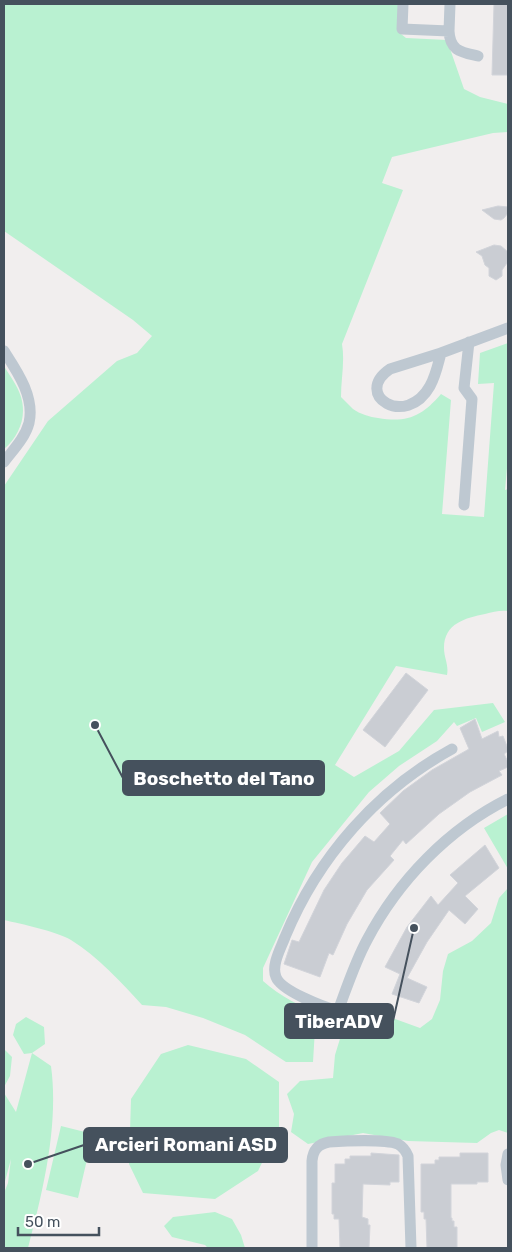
<svg xmlns="http://www.w3.org/2000/svg" width="512" height="1252" font-family="Rubik,sans-serif">
<style>
.green{fill:#b9f1d1}
.building{fill:#cacdd3;stroke:#d2d4da}
.lines{fill:none;stroke-linecap:round;stroke-linejoin:round}
.minor{stroke:#bec8d1;stroke-width:11}
.leader{fill:none;stroke:#45515d;stroke-width:2}
.callout-dot{fill:#45515d;stroke:#fff;stroke-width:2}
.callout{fill:#45515d;stroke:#45515d;stroke-width:2}
.callout-label{font-size:19px;text-anchor:middle;font-weight:bold;fill:#fff}
</style>
<rect width="100%" height="100%" fill="#f1eeee"/>
<path class="green" d="M 4,4 L 401,4 L 401,34 L 406,38 L 447,40 L 464,89 L 480,97 L 508,104 L 508,132 L 493,133 L 392,157 L 382,183 L 403,190 L 342,344 C 345,362 341,379 341,397 C 345,401 349,405 353,409 C 360,414 370,417 378,418 C 408,423 422,416 441,394 L 451,400 L 442,514 L 484,517 L 494,383 L 478,384 L 480,353 L 508,343 L 508,457 L 505,490 L 508,489 L 508,611 C 500,610 493,612 485,614 C 466,618 444,623 444,648 C 444,658 449,665 447,675 L 396,666 L 335,765 L 354,777 L 399,751 L 434,710 L 493,703 L 505,722 L 482,732 L 476,718 L 457,726 L 454,722 L 437,741 L 399,766 L 369,792 L 312,862 L 263,968 L 263,981 C 280,996 302,1008 324,1015 L 320,1030 L 315,1029 L 313,1062 L 286,1062 L 245,1035 L 203,1018 L 166,1007 L 142,1005 C 122,983 97,956 71,940 C 56,931 21,924 4,920 L 4,486 L 48,421 L 117,361 L 137,353 L 152,336 L 133,320 L 4,231 Z
M 4,366 C 9,375 18,386 21,397 C 27,417 19,436 4,449 Z
M 508,814 L 508,869 L 484,828 Z
M 508,888 L 508,1133 L 499,1130 L 491,1133 L 477,1143 L 408,1141 L 363,1133 L 308,1144 L 291,1132 L 294,1114 L 287,1094 L 300,1081 L 333,1078 L 335,1055 L 351,1003 L 420,1028 L 432,1019 L 440,1000 L 443,971 L 448,954 L 472,941 L 491,923 L 499,898 Z
M 26,1017 L 44,1027 L 45,1044 L 32,1053 L 51,1066 C 59,1125 43,1191 28,1248 L 4,1248 L 4,1193 L 8,1183 L 11,1159 L 4,1185 L 4,1093 L 16,1112 L 32,1053 L 24,1054 L 13,1035 L 16,1024 Z
M 188,1045 L 246,1059 L 279,1082 L 279,1128 L 258,1171 L 215,1199 L 143,1193 L 129,1164 L 131,1099 L 161,1054 Z
M 4,1049 L 12,1057 L 10,1076 L 4,1087 Z
M 61,1126 L 93,1134 L 78,1198 L 46,1190 Z
M 215,1212 L 232,1219 L 241,1235 L 245,1248 L 208,1248 L 205,1245 L 172,1237 L 164,1226 L 173,1217 Z"/>
<path class="building" d="M 494,4 L 508,4 L 508,75 L 492,75 Z
M 498,206 L 508,207 L 508,213 L 504,218 L 501,220 L 494,219 L 482,210 Z
M 494,245 L 501,246 L 508,252 L 507,263 L 502,270 L 502,276 L 496,280 L 489,276 L 489,268 L 485,265 L 482,256 L 476,252 Z
M 406,673 L 428,690 L 385,747 L 363,730 Z
M 475,719 L 482,739 L 498,731 L 499,737 L 503,736 L 508,749 L 508,751 L 504,754 L 508,762 L 508,767 L 499,771 L 502,775 L 470,792 L 439,814 L 406,844 L 403,840 L 390,856 L 394,860 L 367,890 L 347,924 L 333,955 L 329,953 L 320,977 L 284,964 L 292,940 L 299,942 L 324,890 L 342,863 L 365,836 L 374,842 L 390,824 L 380,813 L 403,791 L 432,770 L 469,749 L 460,728 Z
M 485,845 L 499,868 L 465,896 L 478,909 L 465,924 L 449,910 L 427,942 L 407,978 L 427,987 L 419,1003 L 392,994 L 400,974 L 385,967 L 407,927 L 431,896 L 438,905 L 458,883 L 450,875 Z
M 371,1153 L 399,1155 L 399,1182 L 390,1182 L 390,1185 L 363,1184 L 362,1217 L 368,1219 L 368,1225 L 370,1225 L 369,1248 L 340,1248 L 339,1219 L 334,1219 L 334,1214 L 332,1214 L 332,1183 L 335,1183 L 335,1164 L 345,1164 L 345,1159 L 350,1159 L 350,1156 L 371,1156 Z
M 460,1153 L 488,1153 L 488,1182 L 477,1182 L 477,1184 L 451,1184 L 451,1218 L 452,1218 L 452,1221 L 454,1221 L 454,1227 L 457,1227 L 457,1248 L 427,1248 L 426,1219 L 424,1219 L 424,1212 L 421,1212 L 421,1164 L 435,1164 L 435,1160 L 439,1160 L 439,1157 L 460,1157 Z"/>
<g class="lines">
<path class="minor" d="M 403,4 L 402,29 L 449,31 L 450,4
M 449,31 C 450,51 461,52 478,56
M 4,351 C 17,371 35,397 29,423 C 25,438 13,450 4,462
M 441,353 C 438,364 436,375 430,386 C 406,429 352,395 390,369 Z
M 441,353 L 508,328
M 464,505 L 472,399 L 464,388 L 469,342
M 452,749 C 377,790 318,857 285,937 C 281,948 271,965 276,977 C 281,991 324,1007 338,1011 C 347,987 355,962 367,940 C 398,881 448,829 508,799
M 508,1154 L 506,1165 L 508,1180
M 312,1248 L 312,1161 C 313,1150 318,1144 329,1142 C 344,1141 385,1139 398,1144 C 403,1147 406,1151 408,1156 L 411,1248"/>
</g>
<path class="leader" d="M95 725L123 778M414 928L393 1021M28 1164L84 1145"/>
<g class="callout-dot">
<circle cx="95" cy="725" r="5"/>
<circle cx="414" cy="928" r="5"/>
<circle cx="28" cy="1164" r="5"/>
</g>
<g class="callout">
<rect x="123" y="761" width="201" height="34" rx="5"/>
<rect x="285" y="1004" width="108" height="34" rx="5"/>
<rect x="84" y="1128" width="203" height="34" rx="5"/>
</g>
<g class="callout-label">
<text x="224" y="785">Boschetto del Tano</text>
<text x="339" y="1028">TiberADV</text>
<text x="186" y="1151">Arcieri Romani ASD</text>
</g>
<rect width="512" height="1252" fill="none" stroke="#45515d" stroke-width="10"/>
<path d="M18 1227v8h81v-8" fill="none" stroke="#45515d" stroke-width="2.5"/>
<text x="25" y="1227" font-size="15" fill="#45515d" stroke="#ffffff" stroke-width="4" paint-order="stroke">50 m</text>
</svg>
